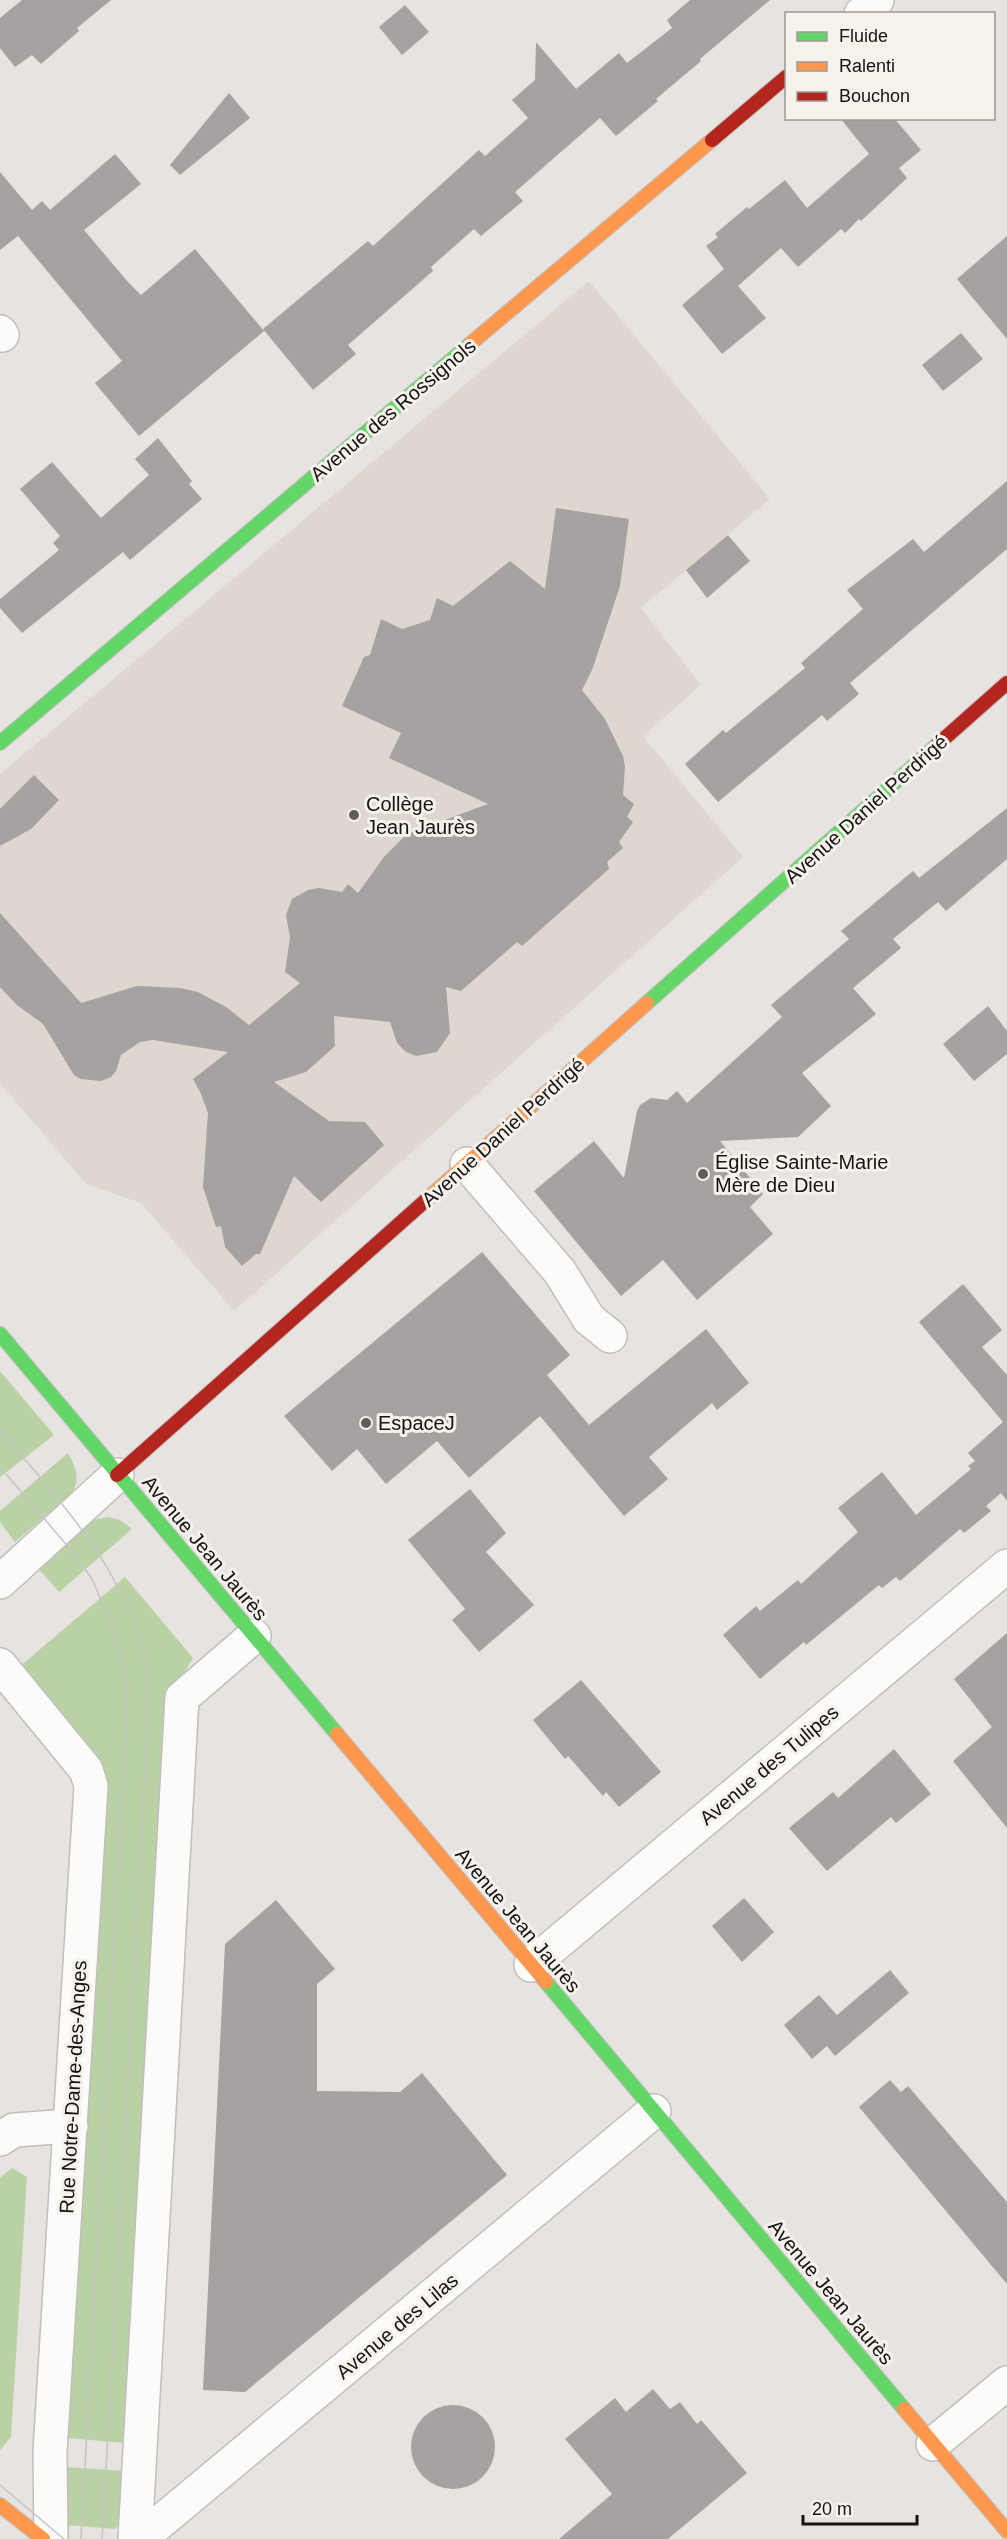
<svg xmlns="http://www.w3.org/2000/svg" width="1007" height="2539" font-family="Arial,sans-serif">
<style>
.built{fill:#ddd7cf}
.green{fill:#bad1a4}
.building{fill:#a5a2a1}
.lines{fill:none;stroke-linecap:round;stroke-linejoin:round}
.street-casing{stroke:#c1bebc;stroke-width:36}
.fast-casing{stroke:#c1bebc;stroke-width:16}
.slow-casing{stroke:#c1bebc;stroke-width:16}
.jam-casing{stroke:#c1bebc;stroke-width:16}
.street{stroke:#fbfbfa;stroke-width:33}
.fast{stroke:#63d668;stroke-width:14}
.slow{stroke:#ff974d;stroke-width:14}
.jam{stroke:#b3261e;stroke-width:14}
.tram{stroke:#c6c5c5;stroke-width:1.5}
.poi-dot{fill:#5f5c5a;stroke:#f5f1eb;stroke-width:2}
.labels{text-anchor:middle;dominant-baseline:central;stroke-width:6;stroke-linejoin:round;paint-order:stroke}
.street-label{font-size:20px;fill:#161412;stroke:#f5f1eb}
.poi-label{font-size:20px;fill:#161412;stroke:#f5f1eb;text-anchor:start}
</style>
<rect width="100%" height="100%" fill="#e6e3e0"/>
<path class="built" d="M 589,281 L 770,499 L 641,608 L 701,685 L 643,736 L 743,857 L 234,1311 L 141,1203 L 86,1184 L 0,1083 L 0,774 Z"/>
<path class="green" d="M 0,1371 L 54,1435 L 0,1477 Z
M 68,1453 C 76,1468 81,1478 71,1494 L 15,1542 L 0,1522 L 0,1511 Z
M 108,1517 L 120,1520 L 132,1529 L 59,1592 L 38,1568 L 94,1520 Z
M 125,1577 L 193,1658 L 174,1690 L 125,2443 L 67,2438 L 103,1788 L 17,1669 Z
M 12,2168 L 27,2177 L 11,2437 L 0,2450 L 0,2178 Z
M 64,2467 L 125,2471 L 121,2521 L 115,2529 L 67,2525 Z"/>
<path class="building" d="M 22,0 L 111,0 L 77,28 L 79,31 L 41,64 L 32,55 L 15,67 L 0,48 L 0,18 Z
M 690,0 L 770,0 L 700,59 L 701,61 L 656,99 L 658,101 L 616,136 L 600,118 L 515,192 L 523,201 L 481,236 L 474,229 L 431,267 L 433,271 L 348,345 L 356,354 L 313,390 L 263,329 L 368,241 L 373,246 L 479,150 L 485,156 L 528,118 L 512,100 L 535,80 L 536,42 L 576,89 L 619,53 L 627,63 L 672,28 L 667,20 Z
M 405,5 L 429,32 L 402,55 L 379,27 Z
M 229,93 L 250,118 L 180,175 L 170,165 Z
M 840,118 L 894,118 L 921,150 L 899,168 L 907,178 L 861,221 L 859,219 L 845,233 L 841,229 L 798,267 L 781,248 L 738,286 L 766,318 L 722,354 L 682,305 L 724,269 L 731,278 L 706,246 L 718,237 L 715,234 L 747,207 L 749,209 L 785,180 L 807,208 L 869,154 Z
M 115,154 L 141,184 L 84,230 L 128,282 L 141,295 L 195,249 L 264,331 L 139,436 L 95,383 L 122,361 L 18,236 L 0,250 L 0,172 L 32,210 L 42,201 L 50,210 Z
M 1007,236 L 1007,339 L 957,279 Z
M 961,333 L 983,359 L 943,391 L 922,365 Z
M 158,438 L 192,481 L 189,484 L 202,499 L 130,560 L 123,552 L 22,633 L 0,608 L 0,599 L 59,550 L 53,543 L 60,536 L 20,489 L 52,462 L 101,518 L 149,475 L 135,459 Z
M 1007,481 L 1007,549 L 850,683 L 859,694 L 827,721 L 822,715 L 718,802 L 685,764 L 723,730 L 726,733 L 805,668 L 801,663 L 863,609 L 847,590 L 913,539 L 924,552 Z
M 556,508 L 629,519 L 620,586 L 592,670 L 582,690 L 605,719 L 623,756 L 625,766 L 623,795 L 634,804 L 627,817 L 633,822 L 619,842 L 623,848 L 607,862 L 609,869 L 522,946 L 517,942 L 461,991 L 446,987 L 450,1033 L 437,1052 L 416,1056 L 406,1052 L 397,1043 L 390,1022 L 334,1016 L 335,1046 L 306,1072 L 274,1082 L 329,1121 L 365,1122 L 384,1145 L 321,1202 L 294,1176 L 260,1254 L 256,1254 L 242,1266 L 225,1247 L 221,1226 L 216,1227 L 203,1187 L 208,1113 L 201,1094 L 193,1079 L 228,1052 L 153,1040 L 140,1042 L 121,1055 L 116,1071 L 111,1077 L 101,1081 L 81,1079 L 74,1075 L 43,1024 L 17,1005 L 0,987 L 0,913 L 81,1003 L 137,986 L 180,988 L 198,992 L 209,998 L 226,1007 L 249,1025 L 300,983 L 285,972 L 290,937 L 286,915 L 292,899 L 308,890 L 319,888 L 342,892 L 348,884 L 358,893 L 384,857 L 407,834 L 488,804 L 389,758 L 401,733 L 342,706 L 364,657 L 370,655 L 381,619 L 402,629 L 430,620 L 437,598 L 453,606 L 510,561 L 545,589 Z
M 728,535 L 750,561 L 707,598 L 686,570 Z
M 34,775 L 59,800 L 31,829 L 0,846 L 0,809 Z
M 1007,808 L 1007,859 L 946,911 L 938,902 L 893,939 L 901,948 L 853,988 L 876,1014 L 802,1073 L 831,1106 L 798,1137 L 720,1141 L 763,1194 L 750,1207 L 773,1234 L 697,1300 L 663,1260 L 621,1296 L 534,1191 L 594,1141 L 624,1178 L 637,1111 L 640,1105 L 651,1098 L 667,1100 L 677,1091 L 687,1103 L 782,1017 L 771,1005 L 849,939 L 841,931 L 913,871 L 919,878 Z
M 988,1006 L 1007,1031 L 1007,1054 L 974,1081 L 943,1044 Z
M 482,1252 L 570,1355 L 547,1375 L 589,1425 L 706,1329 L 749,1383 L 717,1410 L 712,1403 L 649,1457 L 668,1479 L 624,1516 L 540,1416 L 469,1478 L 437,1441 L 386,1484 L 357,1449 L 332,1471 L 284,1416 Z
M 963,1284 L 1002,1330 L 982,1347 L 1007,1375 L 1007,1501 L 1001,1493 L 986,1506 L 991,1511 L 964,1533 L 960,1529 L 900,1581 L 896,1577 L 882,1588 L 879,1585 L 806,1645 L 804,1642 L 760,1679 L 723,1635 L 756,1606 L 760,1611 L 798,1580 L 801,1584 L 858,1532 L 838,1508 L 882,1472 L 916,1515 L 971,1469 L 968,1466 L 975,1461 L 968,1453 L 1003,1422 L 919,1322 Z
M 470,1489 L 506,1533 L 486,1552 L 534,1605 L 479,1652 L 452,1620 L 465,1609 L 408,1540 Z
M 1007,1633 L 1007,1828 L 953,1761 L 992,1727 L 954,1679 Z
M 581,1680 L 661,1772 L 619,1807 L 606,1792 L 603,1796 L 568,1756 L 565,1759 L 533,1720 Z
M 894,1749 L 931,1794 L 896,1823 L 891,1817 L 827,1871 L 789,1828 L 833,1792 L 838,1798 Z
M 744,1898 L 774,1932 L 742,1962 L 712,1926 Z
M 276,1900 L 335,1969 L 317,1984 L 317,2091 L 400,2092 L 422,2073 L 507,2175 L 245,2392 L 203,2390 L 225,1944 Z
M 890,1970 L 909,1993 L 835,2056 L 827,2046 L 812,2059 L 784,2025 L 819,1995 L 837,2015 Z
M 890,2080 L 901,2092 L 908,2086 L 1007,2202 L 1007,2284 L 859,2107 Z
M 653,2389 L 670,2409 L 680,2402 L 697,2424 L 701,2420 L 747,2473 L 668,2539 L 559,2539 L 612,2494 L 565,2439 L 615,2398 L 626,2412 Z
M411 2447a42 42 0 1 1 84 0a42 42 0 1 1-84 0Z"/>
<g class="lines">
<g class="street-casing">
<path id="street" d="M 861,14 L 877,0
M 0,332 L 2,335
M 467,1164 L 560,1272 L 589,1319 L 610,1336
M 0,1582 L 117,1475
M 0,1665 L 86,1770 L 91,1786 L 50,2452 L 51,2539
M 531,1965 L 1007,1566
M 0,2139 L 14,2130 L 71,2126
M 933,2444 L 1007,2383
M 135,2539 L 182,1698 L 254,1636
M 140,2539 L 654,2111"/>
</g>
<g class="fast-casing">
<path id="fast" d="M 0,743 L 470,344
M 647,1003 L 937,745
M 0,1334 L 337,1734
M 546,1982 L 904,2409"/>
</g>
<g class="slow-casing">
<path id="slow" d="M 470,344 L 712,140
M 425,1201 L 647,1003
M 337,1734 L 546,1982
M 904,2409 L 1007,2531
M 0,2505 L 43,2539"/>
</g>
<g class="jam-casing">
<path id="jam" d="M 712,140 L 786,77
M 937,745 L 1007,683
M 117,1475 L 425,1201"/>
</g>
<use href="#street" class="street"/>
<use href="#fast" class="fast"/>
<use href="#slow" class="slow"/>
<use href="#jam" class="jam"/>
<path class="tram" d="M 0,1430 C 57,1498 117,1560 142,1647 C 147,1663 147,1681 149,1697 L 102,2539
M 0,1467 L 76,1556 L 92,1579 L 115,1632 L 128,1686 L 81,2539
M 0,2485 L 64,2539"/>
</g>
<g class="poi-dot">
<circle cx="354" cy="815" r="6"/>
<circle cx="703" cy="1174" r="6"/>
<circle cx="366" cy="1423" r="6"/>
</g>
<g class="labels">
<g class="street-label">
<text transform="translate(393 410) rotate(-40)">Avenue des Rossignols</text>
<text transform="translate(866 809) rotate(-42)">Avenue Daniel Perdrigé</text>
<text transform="translate(503 1132) rotate(-42)">Avenue Daniel Perdrigé</text>
<text transform="translate(205 1548) rotate(50)">Avenue Jean Jaurès</text>
<text transform="translate(769 1765) rotate(-40)">Avenue des Tulipes</text>
<text transform="translate(518 1920) rotate(50)">Avenue Jean Jaurès</text>
<text transform="translate(73 2087) rotate(-87)">Rue Notre-Dame-des-Anges</text>
<text transform="translate(831 2292) rotate(50)">Avenue Jean Jaurès</text>
<text transform="translate(397 2326) rotate(-40)">Avenue des Lilas</text>
</g>
<g class="poi-label">
<text x="366" y="804">Collège<tspan x="366" dy="23">Jean Jaurès</tspan></text>
<text x="715" y="1162">Église Sainte-Marie<tspan x="715" dy="23">Mère de Dieu</tspan></text>
<text x="378" y="1423">EspaceJ</text>
</g>
</g>
<rect x="785" y="12" width="210" height="108" fill="#f5f1eb" stroke="#9c9994" stroke-width="1.5"/>
<rect x="797" y="32" width="30" height="9" fill="#63d668" stroke="#9c9994" stroke-width="1.5"/>
<text x="839" y="42" font-size="18" fill="#161412">Fluide</text>
<rect x="797" y="62" width="30" height="9" fill="#ff974d" stroke="#9c9994" stroke-width="1.5"/>
<text x="839" y="72" font-size="18" fill="#161412">Ralenti</text>
<rect x="797" y="92" width="30" height="9" fill="#b3261e" stroke="#9c9994" stroke-width="1.5"/>
<text x="839" y="102" font-size="18" fill="#161412">Bouchon</text>
<path d="M803 2515v9h114v-9" fill="none" stroke="#161412" stroke-width="3"/>
<text x="812" y="2515" font-size="18" fill="#161412" stroke="#f5f1eb" stroke-width="4.5" paint-order="stroke">20 m</text>
</svg>
